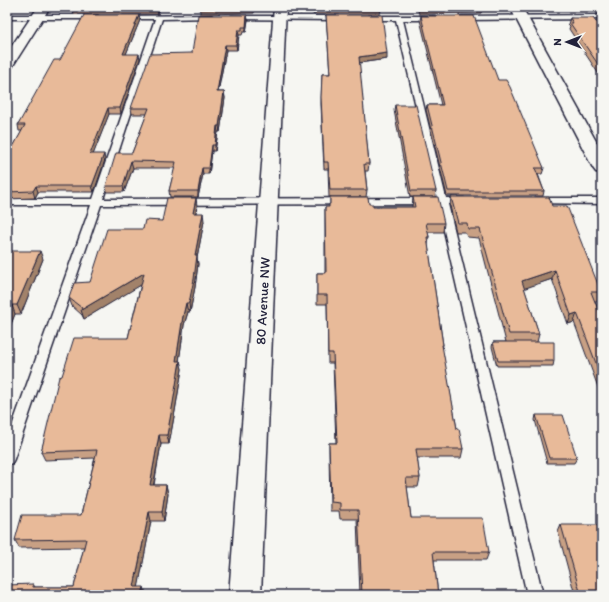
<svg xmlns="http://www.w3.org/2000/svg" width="609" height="602" font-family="Itim,sans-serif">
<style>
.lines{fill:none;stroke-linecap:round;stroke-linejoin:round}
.lane-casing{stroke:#22223b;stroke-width:3}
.street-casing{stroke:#22223b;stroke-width:3}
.lane{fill:#f6f6f2;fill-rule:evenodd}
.street{fill:#f6f6f2;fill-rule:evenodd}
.wall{fill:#c8a084;stroke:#22223b}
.shaded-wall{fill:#a2826b;stroke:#22223b}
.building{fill:#e8ba99;stroke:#22223b}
.labels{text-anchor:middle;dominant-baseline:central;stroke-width:4;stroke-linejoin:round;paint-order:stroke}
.street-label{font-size:14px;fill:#22223b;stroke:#f6f6f2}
</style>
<rect width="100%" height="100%" fill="#f6f6f2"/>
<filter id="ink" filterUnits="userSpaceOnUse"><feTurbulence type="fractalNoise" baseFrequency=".025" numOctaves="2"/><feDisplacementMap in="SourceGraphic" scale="8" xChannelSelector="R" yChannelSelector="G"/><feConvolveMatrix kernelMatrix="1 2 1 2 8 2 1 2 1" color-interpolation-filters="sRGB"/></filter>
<g filter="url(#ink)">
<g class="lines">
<g class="lane-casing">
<path id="lane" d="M 7,15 L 97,15 L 100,17 L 97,19 L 7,19 Z
M 211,15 L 214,17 L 213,18 L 162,19 L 103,199 L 437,198 L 396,20 L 369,20 L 366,18 L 369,16 L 435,16 L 438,18 L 435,20 L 403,20 L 446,198 L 464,198 L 469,201 L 464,204 L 448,204 L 543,595 L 527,595 L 438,204 L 101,205 L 14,459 L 12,463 L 7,465 L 7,440 L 91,205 L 7,205 L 7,199 L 93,199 L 155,19 L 125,19 L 123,18 L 123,16 Z
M 602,15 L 602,19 L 461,20 L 458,18 L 461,16 Z
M 231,16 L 339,16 L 342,18 L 339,20 L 233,19 L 230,17 Z
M 536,198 L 602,198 L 602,204 L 533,203 L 531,201 Z"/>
</g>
<g class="street-casing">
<path id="street" d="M 38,7 L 50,7 L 12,67 L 7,68 L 7,53 Z
M 274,7 L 286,7 L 261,595 L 229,595 Z
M 510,7 L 522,7 L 602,152 L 602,173 L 596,172 L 593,168 Z"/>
</g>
<use href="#lane" class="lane"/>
<use href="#street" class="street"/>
</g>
<path class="wall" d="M 160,7 L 158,14 L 74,14 L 73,10 Z
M 200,7 L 255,7 L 254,13 L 200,14 Z
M 312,7 L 381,10 L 380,14 L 313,14 Z
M 417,7 L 481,7 L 482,9 L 481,13 L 419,14 Z
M 247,15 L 248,20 L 246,32 L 243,32 L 242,35 L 239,35 L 237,50 L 226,50 L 218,92 L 224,92 L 225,98 L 220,132 L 218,132 L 215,151 L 212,151 L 209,174 L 203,174 L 198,197 L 170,197 L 169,191 L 175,168 L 133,168 L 124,192 L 107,192 L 106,186 L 132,153 L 147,114 L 132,114 L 131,108 L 192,53 Z
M 326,15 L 387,59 L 359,63 L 369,164 L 368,171 L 365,171 L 367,190 L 366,197 L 329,197 L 328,169 L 324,169 L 321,104 L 322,74 L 330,74 Z
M 421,16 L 498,80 L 544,168 L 542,174 L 538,174 L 544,191 L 543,196 L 447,196 L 426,110 L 427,105 L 441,105 L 420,20 Z
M 570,18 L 596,22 L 602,22 L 602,79 L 569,29 L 570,26 L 568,24 Z
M 140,20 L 126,54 L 140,59 L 121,114 L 109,114 L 93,154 L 105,160 L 94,192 L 38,192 L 35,198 L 7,199 L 7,158 L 22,131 L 19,131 L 18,125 L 60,60 Z
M 395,105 L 436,191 L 435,197 L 410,197 L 394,110 Z
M 330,197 L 369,204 L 373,207 L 412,207 L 413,197 L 444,223 L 443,232 L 428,232 L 429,237 L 428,245 L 443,345 L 442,349 L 457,429 L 463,449 L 461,458 L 417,458 L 420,478 L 418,487 L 407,487 L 411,518 L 489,552 L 486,560 L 434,560 L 438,595 L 360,595 L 357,519 L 340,519 L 339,511 L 330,511 L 329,452 L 329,443 L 336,443 L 333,363 L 328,363 L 327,304 L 317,304 L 317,273 L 325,273 L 325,207 L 329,207 L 330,204 Z
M 451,197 L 552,206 L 601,292 L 598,301 L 595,301 L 602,319 L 602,398 L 574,322 L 568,324 L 552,279 L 524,288 L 539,334 L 537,342 L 554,361 L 553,366 L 497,366 L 492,347 L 493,342 L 506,342 L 479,238 L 467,237 L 465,232 L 456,232 L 450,206 Z
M 197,206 L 196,213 L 204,221 L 197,258 L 198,264 L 195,287 L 190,312 L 188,312 L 184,325 L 179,361 L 180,361 L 182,369 L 175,411 L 169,444 L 161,444 L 154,485 L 166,485 L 168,494 L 164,521 L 151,521 L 138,587 L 146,594 L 7,595 L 33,584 L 35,587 L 74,587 L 84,547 L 19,548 L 15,540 L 81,515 L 95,458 L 45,460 L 41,452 L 62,376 L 128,338 L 141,284 L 84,319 L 82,315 L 72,306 L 69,298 L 90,282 L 143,229 Z
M 7,251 L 43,259 L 21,314 L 15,314 L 7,334 Z
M 536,415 L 577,458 L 574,463 L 547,463 L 535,420 Z
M 561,525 L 602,595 L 575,595 L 558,532 Z"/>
<path class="shaded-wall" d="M 7,7 L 12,7 L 7,14 Z
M 158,7 L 160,7 L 158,14 L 157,10 Z
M 139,15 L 140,20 L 124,59 L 123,54 Z
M 247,15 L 248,20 L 246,32 L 246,27 Z
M 238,30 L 239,35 L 237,50 L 236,45 Z
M 225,45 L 226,50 L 217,98 L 217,92 Z
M 387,53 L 387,59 L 358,63 L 359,57 Z
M 139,54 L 140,59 L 121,114 L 120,108 Z
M 224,92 L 225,98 L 220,132 L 219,126 Z
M 108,108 L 109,114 L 91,160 L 90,154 Z
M 217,126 L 218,132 L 215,151 L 215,145 Z
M 212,145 L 212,151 L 209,174 L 209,168 Z
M 104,154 L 105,160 L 94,192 L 92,186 Z
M 131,161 L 133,168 L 124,192 L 123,186 Z
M 202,168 L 203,174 L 198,197 L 198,191 Z
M 36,186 L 38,192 L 35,198 L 33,191 Z
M 196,198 L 197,206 L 194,221 L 193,213 Z
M 203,213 L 204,221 L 197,258 L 198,264 L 195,287 L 190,312 L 189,303 L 195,255 Z
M 40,251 L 43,259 L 21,314 L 17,305 Z
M 555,270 L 552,279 L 520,290 L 522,281 Z
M 144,273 L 146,282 L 84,319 L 81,310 Z
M 186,303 L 188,312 L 184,325 L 178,369 L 176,361 L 183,316 Z
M 12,305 L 15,314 L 7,334 L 7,317 Z
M 577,313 L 574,322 L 568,324 L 571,315 Z
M 180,361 L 182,369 L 175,411 L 169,444 L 167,435 Z
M 159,435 L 161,444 L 152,493 L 150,485 Z
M 166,485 L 168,494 L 164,521 L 162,512 Z
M 149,512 L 151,521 L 137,594 L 134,587 Z
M 144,587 L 146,594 L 146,595 L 142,595 Z"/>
<path class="building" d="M 75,7 L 158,7 L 157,10 L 73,10 Z
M 200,7 L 254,7 L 254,9 L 199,10 Z
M 313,7 L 380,7 L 381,10 L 313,10 Z
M 418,7 L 481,7 L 482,9 L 419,10 Z
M 84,15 L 139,15 L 123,54 L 139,54 L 120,108 L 108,108 L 90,154 L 104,154 L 92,186 L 36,186 L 33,191 L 7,192 L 7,158 L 25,125 L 18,125 L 54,60 L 60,60 Z
M 198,15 L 247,15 L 246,27 L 242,27 L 242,30 L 238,30 L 236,45 L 225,45 L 217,92 L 224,92 L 219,126 L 217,126 L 215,145 L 212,145 L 209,168 L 202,168 L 198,191 L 169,191 L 176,162 L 131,161 L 123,186 L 106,186 L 116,153 L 132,153 L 149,108 L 131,108 L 150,54 L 192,53 Z
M 326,15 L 382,15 L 387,53 L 359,57 L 369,164 L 364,164 L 367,190 L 330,190 L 328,162 L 324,162 L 321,97 L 322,74 L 330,74 Z
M 421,16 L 474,16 L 498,80 L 506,80 L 510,87 L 544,168 L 535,168 L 544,191 L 448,191 L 427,105 L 443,105 Z
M 570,18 L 593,18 L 596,22 L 602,22 L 602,70 L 570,23 L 573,23 Z
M 395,105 L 416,105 L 436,191 L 411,191 Z
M 330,197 L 368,197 L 369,204 L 373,204 L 373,207 L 415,207 L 413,197 L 438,197 L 444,223 L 426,223 L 429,237 L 427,237 L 443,345 L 442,345 L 457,429 L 459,429 L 463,449 L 416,449 L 420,478 L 406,478 L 411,518 L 483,518 L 489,552 L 433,552 L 438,595 L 362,595 L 358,510 L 340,510 L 340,503 L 331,502 L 329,443 L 337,443 L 333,353 L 328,353 L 327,295 L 317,295 L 317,273 L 326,273 L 325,207 L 329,207 L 329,204 L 330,204 Z
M 451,197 L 549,197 L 552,206 L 567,206 L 601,292 L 591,292 L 602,319 L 602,379 L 577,313 L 571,315 L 555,270 L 522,281 L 539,334 L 509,334 L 480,229 L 468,229 L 467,223 L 458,223 Z
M 167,198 L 196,198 L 193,213 L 203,213 L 195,255 L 197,255 L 194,279 L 189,303 L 186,303 L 183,316 L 176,361 L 180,361 L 173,403 L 167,435 L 159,435 L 150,485 L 166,485 L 162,512 L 149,512 L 134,587 L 144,587 L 142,595 L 7,595 L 7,585 L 33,584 L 33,587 L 74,587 L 86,539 L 15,540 L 22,515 L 81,515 L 97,450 L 41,452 L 59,377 L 62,376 L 74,338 L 128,338 L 144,273 L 81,310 L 82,308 L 69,298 L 74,283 L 90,282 L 107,229 L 143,229 L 145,220 L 162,221 Z
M 7,251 L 40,251 L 17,305 L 12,305 L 7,317 Z
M 493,342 L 554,342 L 554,361 L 498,361 Z
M 536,415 L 563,415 L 577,458 L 549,458 Z
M 561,525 L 598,525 L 602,537 L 602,595 L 581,595 Z"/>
</g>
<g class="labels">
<g class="street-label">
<text transform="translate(263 301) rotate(-87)">80 Avenue NW</text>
</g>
</g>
<rect width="609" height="602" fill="none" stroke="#f6f6f2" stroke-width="24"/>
<rect x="12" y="12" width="585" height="578" fill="none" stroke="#22223b" stroke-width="1.5" filter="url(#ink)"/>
<g transform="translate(567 42) rotate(270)" stroke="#f6f6f2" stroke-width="3" paint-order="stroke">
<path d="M0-3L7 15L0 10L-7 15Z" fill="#22223b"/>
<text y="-6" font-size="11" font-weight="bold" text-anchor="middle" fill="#22223b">N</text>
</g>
</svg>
